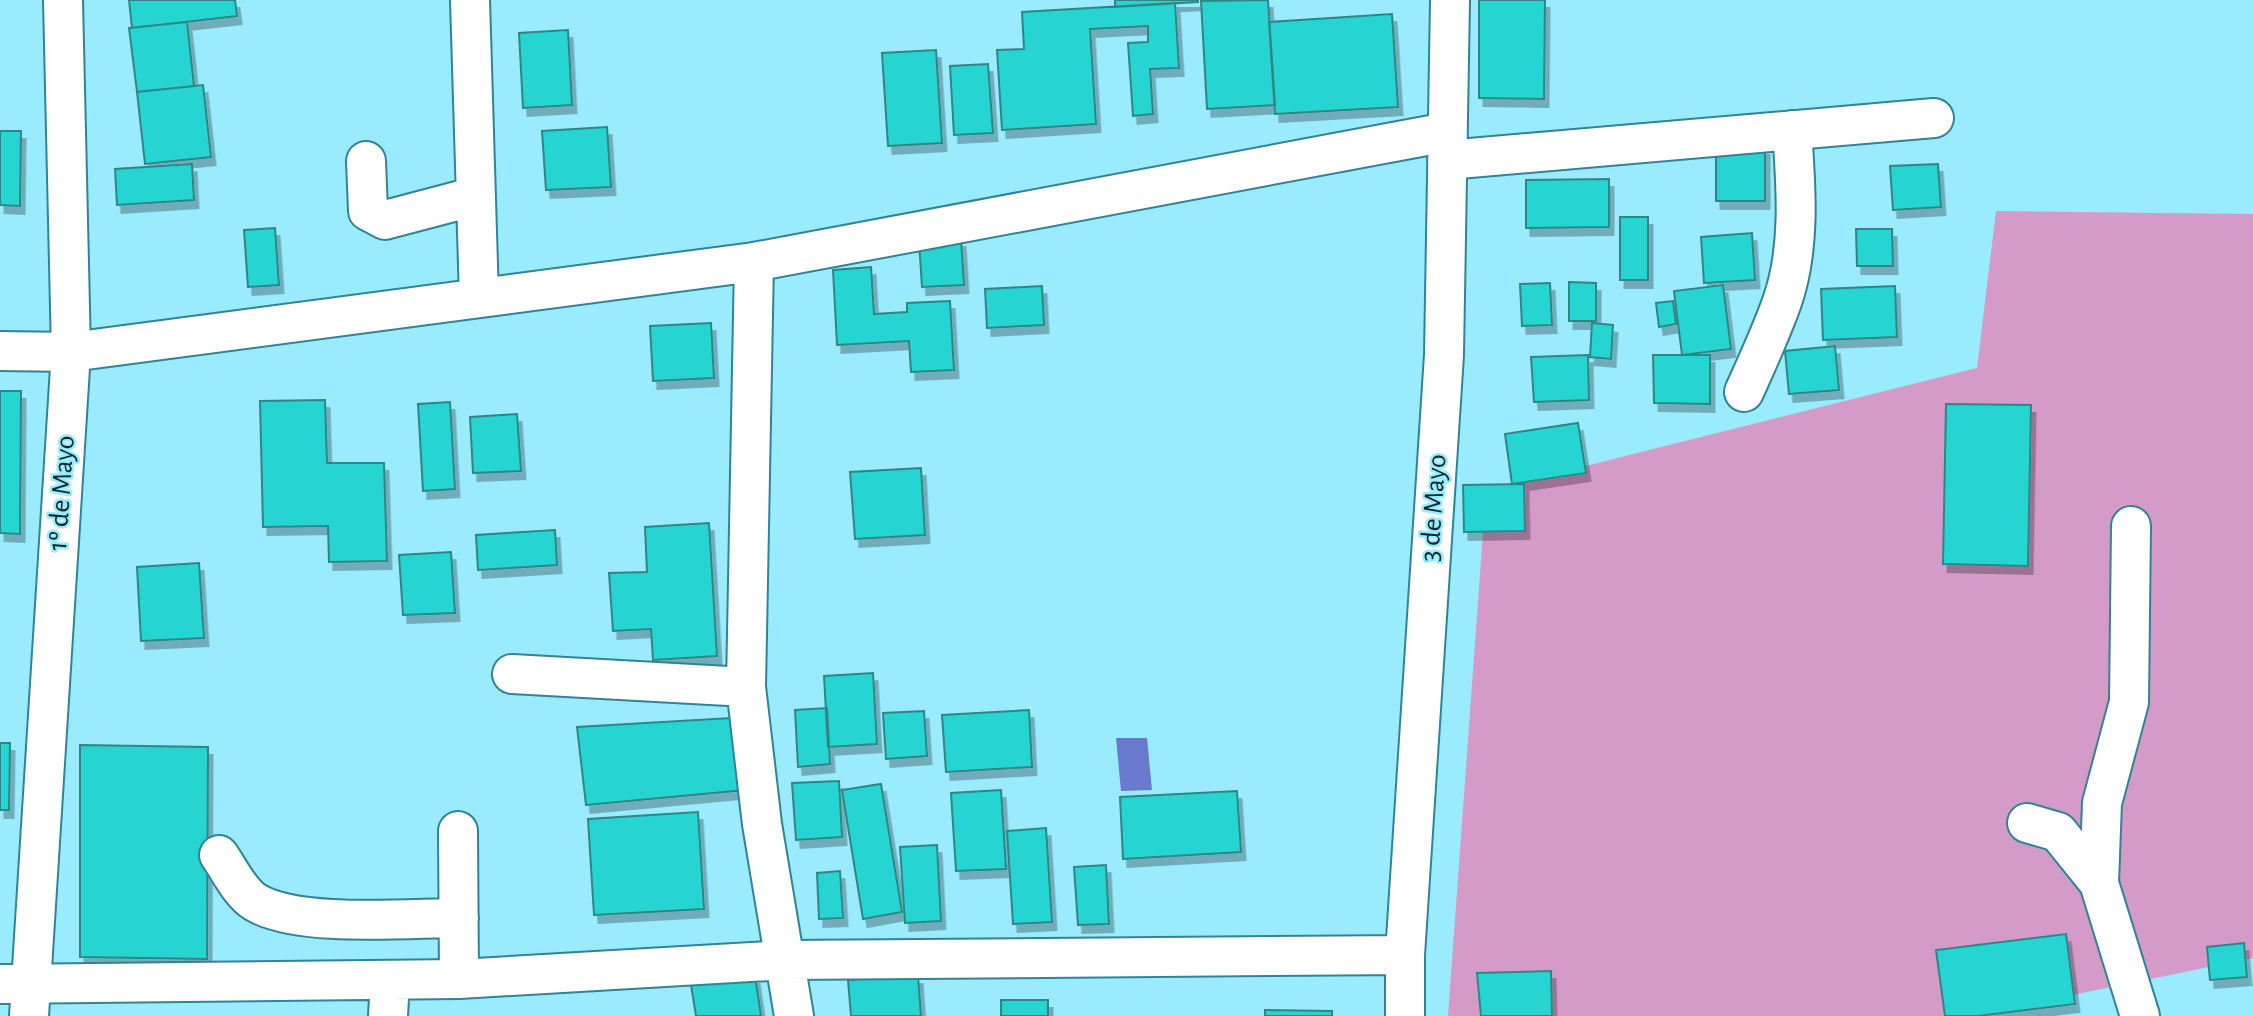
<svg xmlns="http://www.w3.org/2000/svg" width="2253" height="1016" font-family="'Alegreya Sans',sans-serif">
<style>
.green{fill:#d49bc9}
.water{fill:#697ace}
.building{fill:#27d4d2;stroke:#2e8785;stroke-width:2;filter:url(#shadow)}
.lines{fill:none;stroke-linecap:round;stroke-linejoin:round}
.minor-casing{stroke:#318495;stroke-width:42}
.minor{stroke:#fff;stroke-width:38}
.labels{text-anchor:middle;dominant-baseline:central;stroke-width:5;stroke-linejoin:round;paint-order:stroke}
.street-label{font-size:28px;fill:#062930;stroke:#9aebfd}
</style>
<defs>
<filter id="shadow"><feDropShadow dx="4.5" dy="8" stdDeviation="0" flood-color="#0004"/></filter>
</defs>
<rect width="100%" height="100%" fill="#9aebfd"/>
<path class="green" d="M 1996,211 L 2253,214 L 2253,958 L 1969,1016 L 1448,1016 L 1486,491 L 1977,368 Z"/>
<path class="water" d="M 1116,738 L 1147,738 L 1152,790 L 1121,791 Z"/>
<path class="building" d="M 129,0 L 235,0 L 237,16 L 132,28 Z
M 1115,0 L 1198,0 L 1198,2 L 1115,7 Z
M 1268,0 L 1275,105 L 1207,109 L 1201,1 Z
M 1479,0 L 1545,0 L 1544,99 L 1479,98 Z
M 1175,3 L 1179,68 L 1150,69 L 1153,114 L 1133,116 L 1128,43 L 1148,42 L 1148,26 L 1090,29 L 1096,124 L 1002,130 L 997,50 L 1024,49 L 1022,12 Z
M 1392,14 L 1398,107 L 1275,114 L 1269,22 Z
M 187,22 L 194,86 L 137,92 L 129,28 Z
M 568,30 L 572,105 L 523,108 L 519,33 Z
M 936,50 L 942,143 L 888,146 L 882,53 Z
M 988,64 L 993,133 L 954,135 L 950,66 Z
M 203,85 L 211,157 L 145,164 L 137,92 Z
M 607,127 L 611,187 L 546,190 L 542,131 Z
M 0,131 L 21,131 L 20,206 L 0,205 Z
M 1765,147 L 1765,201 L 1716,201 L 1716,148 Z
M 192,164 L 194,200 L 117,205 L 115,169 Z
M 1938,164 L 1941,207 L 1893,210 L 1890,166 Z
M 1609,179 L 1609,227 L 1526,228 L 1526,180 Z
M 1620,217 L 1648,217 L 1648,280 L 1620,280 Z
M 275,228 L 279,285 L 248,287 L 244,230 Z
M 1856,229 L 1892,229 L 1893,266 L 1857,266 Z
M 1752,233 L 1755,280 L 1704,283 L 1701,237 Z
M 961,239 L 964,285 L 922,287 L 919,241 Z
M 871,267 L 874,314 L 907,312 L 907,303 L 950,301 L 954,370 L 911,372 L 909,341 L 837,345 L 833,270 Z
M 1569,282 L 1596,283 L 1596,321 L 1569,321 Z
M 1550,283 L 1552,325 L 1522,326 L 1520,284 Z
M 1723,285 L 1731,349 L 1682,355 L 1674,291 Z
M 1042,286 L 1044,325 L 987,328 L 985,289 Z
M 1895,286 L 1897,337 L 1823,340 L 1821,289 Z
M 1673,301 L 1676,324 L 1659,327 L 1656,303 Z
M 711,323 L 714,378 L 653,381 L 650,326 Z
M 1592,323 L 1613,325 L 1611,359 L 1590,357 Z
M 1835,346 L 1839,390 L 1789,394 L 1785,351 Z
M 1588,355 L 1589,400 L 1534,402 L 1531,357 Z
M 1653,355 L 1710,355 L 1710,404 L 1654,403 Z
M 0,391 L 21,391 L 20,534 L 0,533 Z
M 325,400 L 327,463 L 384,463 L 387,561 L 329,562 L 328,526 L 263,527 L 260,401 Z
M 450,402 L 455,489 L 423,491 L 418,404 Z
M 1946,404 L 2031,405 L 2028,566 L 1943,564 Z
M 517,414 L 521,471 L 473,473 L 470,417 Z
M 1578,423 L 1586,473 L 1512,484 L 1505,434 Z
M 921,468 L 925,535 L 855,539 L 850,472 Z
M 1524,484 L 1525,531 L 1464,532 L 1463,485 Z
M 709,523 L 717,656 L 653,660 L 651,629 L 613,631 L 609,573 L 647,572 L 645,527 Z
M 555,530 L 557,565 L 478,570 L 476,535 Z
M 451,552 L 455,613 L 403,615 L 399,555 Z
M 199,563 L 204,638 L 141,641 L 137,567 Z
M 873,673 L 877,744 L 828,747 L 824,676 Z
M 827,708 L 830,764 L 798,767 L 795,710 Z
M 1029,710 L 1032,767 L 946,772 L 942,715 Z
M 924,711 L 927,756 L 886,759 L 883,713 Z
M 731,718 L 745,790 L 586,805 L 577,727 Z
M 0,743 L 10,743 L 9,810 L 0,810 Z
M 0,743 L 10,743 L 9,810 L 0,810 Z
M 80,745 L 208,747 L 207,959 L 80,957 Z
M 839,781 L 842,837 L 796,840 L 792,783 Z
M 881,784 L 902,912 L 863,919 L 842,790 Z
M 1001,790 L 1006,869 L 956,871 L 951,793 Z
M 1237,791 L 1241,852 L 1123,859 L 1120,797 Z
M 698,812 L 704,909 L 594,915 L 588,819 Z
M 1046,828 L 1052,922 L 1013,924 L 1007,831 Z
M 937,845 L 941,921 L 905,923 L 900,847 Z
M 1106,865 L 1109,924 L 1078,925 L 1074,867 Z
M 840,871 L 843,918 L 819,919 L 817,873 Z
M 2066,934 L 2075,1004 L 1978,1016 L 1945,1016 L 1936,950 Z
M 2244,943 L 2247,977 L 2210,980 L 2207,947 Z
M 1551,971 L 1552,1016 L 1481,1016 L 1477,973 Z
M 755,976 L 761,1016 L 696,1016 L 691,985 Z
M 918,976 L 921,1016 L 851,1016 L 848,980 Z
M 1001,1000 L 1048,1000 L 1048,1016 L 1001,1016 Z
M 1265,1010 L 1332,1011 L 1332,1016 L 1265,1016 Z"/>
<g class="lines">
<g class="minor-casing">
<path id="minor" d="M 470,0 L 479,298
M 1447,160 L 1934,118
M 366,161 L 368,211 L 385,220 L 476,196
M 754,262 L 746,687 L 762,824 L 794,1016
M 0,351 L 71,352 L 754,262 L 1447,132
M 1744,392 C 1757,363 1771,333 1782,302 C 1801,248 1796,186 1792,130
M 2131,526 L 2129,702 L 2102,803 L 2099,883 L 2140,1016
M 512,674 L 746,687
M 2027,823 L 2058,832 L 2099,883
M 458,831 L 459,979
M 219,855 C 229,869 240,893 255,902 C 298,928 408,918 459,918
M 0,984 L 459,979 L 786,960 L 1405,955
M 29,1016 L 71,352 L 63,0
M 388,1016 L 390,980
M 1405,1016 L 1405,955 L 1444,355 L 1450,0"/>
</g>
<use href="#minor" class="minor"/>
</g>
<g class="labels">
<g class="street-label">
<text transform="translate(62 493) rotate(-86)">1º de Mayo</text>
<text transform="translate(1434 508) rotate(-86)">3 de Mayo</text>
</g>
</g>
</svg>
